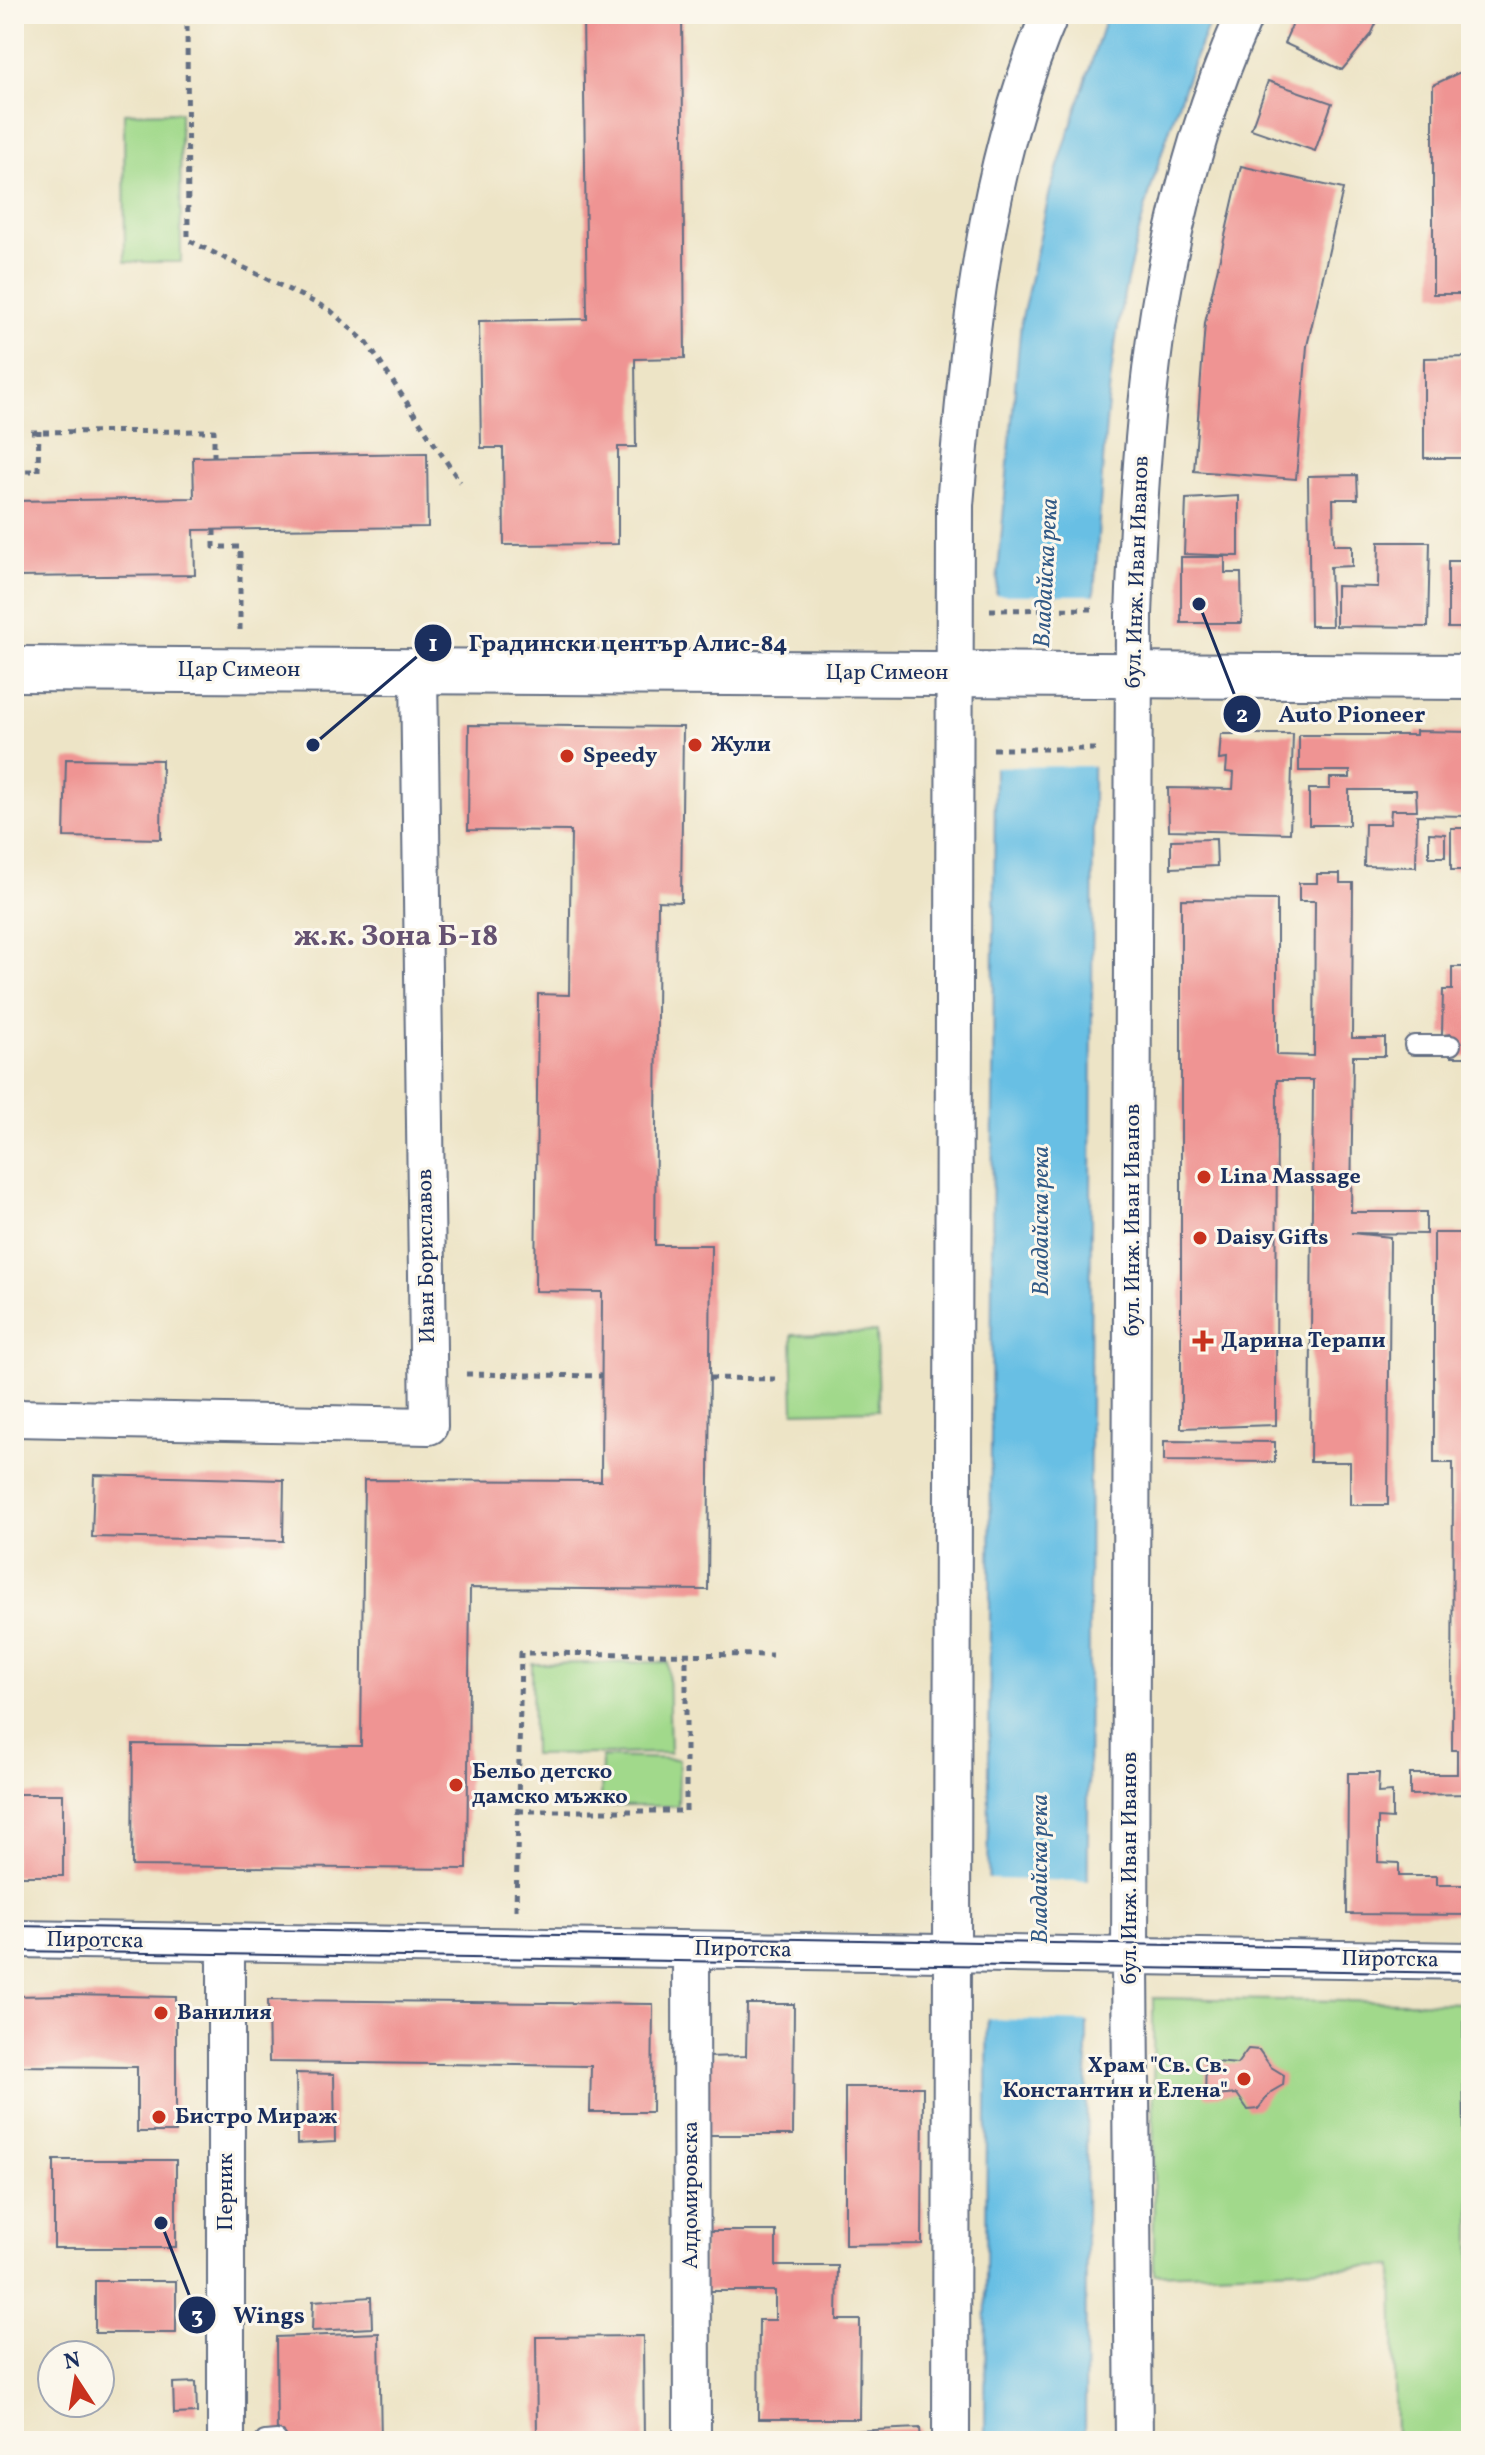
<svg xmlns="http://www.w3.org/2000/svg" width="1485" height="2455" font-family="Vollkorn,serif">
<style>
.green{fill:#a1d98b;stroke:#5e8474;stroke-width:2}
.water{fill:#67bfe4;stroke:#4177a1;stroke-width:2}
.pier{fill:#ede4c6}
.building{fill:#ef9493}
.lines{fill:none;stroke-linecap:round;stroke-linejoin:round}
.service-casing{stroke:#646e82;stroke-width:22}
.minor-casing{stroke:#646e82;stroke-width:40}
.tertiary-casing{stroke:#646e82;stroke-width:48}
.path{stroke:#646e82;stroke-width:5;stroke-dasharray:6 6;stroke-linecap:butt}
.service{stroke:#fff;stroke-width:18}
.minor{stroke:#fff;stroke-width:36}
.tertiary{stroke:#fff;stroke-width:44}
.tram{stroke:#1b2f5e;stroke-width:2}
.poi-dot{fill:#c8321e;stroke:#fbf7ec;stroke-width:3}
.labels{text-anchor:middle;dominant-baseline:central;stroke-width:6;stroke-linejoin:round;paint-order:stroke}
.street-label{font-size:22px;fill:#1b2f5e;stroke:#fbf7ec}
.poi-label{font-size:22px;font-weight:bold;fill:#1b2f5e;stroke:#fbf7ec;text-anchor:start}
.water-label{font-size:24px;font-style:italic;fill:#325a86;stroke:#fbf7ec}
.district-label{font-size:30px;font-weight:bold;fill:#655271;stroke:#fbf7ec}
.leader{fill:none;stroke:#1b2f5e;stroke-width:3}
.callout-dot{fill:#1b2f5e;stroke:#fbf7ec;stroke-width:3}
.mark-label{font-size:24px;text-anchor:middle;font-weight:bold;fill:#fff}
.callout-label{font-size:24px;text-anchor:middle;font-weight:bold;fill:#1b2f5e;stroke:#fbf7ec;stroke-width:6;stroke-linejoin:round;paint-order:stroke}
</style>
<rect width="100%" height="100%" fill="#fbf7ec"/>
<filter id="ink" filterUnits="userSpaceOnUse"><feTurbulence type="fractalNoise" baseFrequency=".0125" numOctaves="2"/><feDisplacementMap in="SourceGraphic" scale="16" xChannelSelector="R" yChannelSelector="G"/><feConvolveMatrix kernelMatrix="1 2 1 2 8 2 1 2 1" color-interpolation-filters="sRGB"/></filter>
<filter id="wash" filterUnits="userSpaceOnUse"><feTurbulence type="fractalNoise" baseFrequency=".006" numOctaves="4" result="noise"/><feDisplacementMap in="SourceGraphic" scale="32" xChannelSelector="R" yChannelSelector="G"/><feGaussianBlur stdDeviation="1.8" result="paint"/><feColorMatrix in="noise" values="0 0 0 0 0 0 0 0 0 0 0 0 0 0 0 0 0 1.4 0 .05"/><feComposite in="paint" operator="in"/></filter>
<g filter="url(#wash)">
<rect width="100%" height="100%" fill="#ede4c6"/>
<path class="green" d="M 180,112 L 181,262 L 125,262 L 124,113 Z
M 876,1332 L 878,1410 L 794,1412 L 792,1335 Z
M 668,1662 L 670,1753 L 533,1755 L 532,1664 Z
M 602,1757 L 679,1759 L 678,1806 L 601,1806 Z
M 1153,1998 L 1471,2003 L 1471,2441 L 1396,2441 L 1393,2266 L 1154,2274 Z"/>
<path class="water" d="M 1107,14 L 1213,14 C 1177,99 1148,189 1127,280 C 1104,383 1102,490 1094,595 L 1085,2441 L 985,2441 L 996,595 L 1021,322 L 1050,191 Z"/>
<path class="pier" d="M 992,595 L 1098,595 L 1097,766 L 992,767 Z
M 984,1879 L 1093,1881 L 1089,2022 L 983,2019 Z"/>
<g id="blocks">
<path class="building" d="M 583,14 L 682,14 L 685,358 L 635,359 L 636,447 L 618,447 L 618,544 L 504,545 L 503,448 L 481,448 L 479,321 L 587,319 Z
M 1297,14 L 1386,14 L 1383,19 L 1379,17 L 1371,35 L 1342,70 L 1284,43 Z
M 1471,67 L 1471,294 L 1433,294 L 1433,85 Z
M 1268,81 L 1332,103 L 1315,151 L 1251,129 Z
M 1241,166 L 1343,189 L 1307,346 L 1296,479 L 1194,471 L 1205,323 Z
M 1471,357 L 1471,458 L 1424,458 L 1424,358 Z
M 427,453 L 428,527 L 194,530 L 195,575 L 14,577 L 14,501 L 194,498 L 193,457 Z
M 1357,475 L 1358,499 L 1333,499 L 1334,545 L 1352,545 L 1352,566 L 1330,567 L 1332,626 L 1310,626 L 1308,476 Z
M 1239,496 L 1239,556 L 1184,554 L 1186,499 Z
M 1379,542 L 1430,542 L 1428,627 L 1336,626 L 1336,586 L 1378,587 Z
M 1181,557 L 1225,557 L 1225,573 L 1241,573 L 1242,623 L 1181,623 Z
M 1448,561 L 1471,561 L 1471,628 L 1448,628 Z
M 469,725 L 683,727 L 681,902 L 658,901 L 655,1245 L 711,1245 L 708,1590 L 470,1588 L 467,1869 L 132,1866 L 133,1744 L 361,1746 L 364,1480 L 601,1481 L 602,1292 L 535,1291 L 538,994 L 569,995 L 571,831 L 468,830 Z
M 1416,731 L 1471,732 L 1471,819 L 1466,816 L 1417,815 L 1416,867 L 1364,866 L 1365,824 L 1390,824 L 1391,810 L 1417,810 L 1416,790 L 1349,790 L 1349,825 L 1309,825 L 1309,789 L 1330,789 L 1330,778 L 1350,778 L 1350,771 L 1299,771 L 1299,735 L 1416,735 Z
M 1221,734 L 1293,734 L 1290,833 L 1169,830 L 1168,788 L 1233,789 L 1234,773 L 1226,772 L 1227,759 L 1219,760 Z
M 66,759 L 162,760 L 161,839 L 64,837 Z
M 1451,828 L 1471,828 L 1471,870 L 1451,870 Z
M 1429,833 L 1445,834 L 1445,857 L 1429,857 Z
M 1216,839 L 1217,866 L 1171,868 L 1171,840 Z
M 1317,874 L 1340,874 L 1340,883 L 1353,883 L 1352,1038 L 1385,1038 L 1385,1056 L 1353,1056 L 1351,1212 L 1426,1212 L 1426,1234 L 1351,1233 L 1390,1237 L 1388,1505 L 1350,1505 L 1350,1462 L 1310,1462 L 1313,1080 L 1277,1080 L 1276,1425 L 1181,1428 L 1181,899 L 1277,900 L 1277,1055 L 1314,1056 L 1315,901 L 1299,901 L 1299,883 L 1317,883 Z
M 1452,967 L 1471,967 L 1471,1057 L 1451,1057 L 1451,1034 L 1442,1035 L 1443,990 L 1452,990 Z
M 1434,1233 L 1471,1233 L 1471,1794 L 1410,1795 L 1410,1774 L 1457,1774 L 1457,1750 L 1452,1750 L 1453,1463 L 1434,1463 Z
M 1164,1441 L 1275,1442 L 1275,1462 L 1164,1461 Z
M 94,1475 L 284,1480 L 283,1541 L 92,1537 Z
M 1348,1773 L 1379,1773 L 1378,1793 L 1392,1792 L 1392,1819 L 1378,1818 L 1378,1862 L 1399,1863 L 1399,1876 L 1437,1876 L 1437,1885 L 1471,1885 L 1471,1915 L 1347,1914 Z
M 14,1794 L 63,1794 L 63,1876 L 14,1876 Z
M 68,1995 L 176,1997 L 176,2132 L 137,2132 L 137,2067 L 14,2066 L 14,1996 Z
M 268,2000 L 653,2004 L 652,2112 L 590,2112 L 591,2066 L 269,2062 Z
M 747,2004 L 794,2004 L 793,2135 L 704,2135 L 704,2057 L 746,2056 Z
M 1463,2022 L 1471,2022 L 1471,2153 L 1464,2153 Z
M 1248,2049 L 1259,2050 L 1271,2067 L 1284,2075 L 1283,2085 L 1271,2092 L 1258,2109 L 1248,2110 L 1237,2094 L 1205,2097 L 1206,2061 L 1237,2064 Z
M 296,2073 L 334,2074 L 335,2142 L 297,2144 Z
M 845,2087 L 923,2087 L 922,2244 L 845,2245 Z
M 54,2160 L 176,2160 L 176,2248 L 54,2248 Z
M 703,2231 L 776,2231 L 776,2266 L 838,2266 L 837,2320 L 860,2320 L 859,2419 L 758,2419 L 759,2320 L 775,2320 L 775,2291 L 703,2291 Z
M 95,2281 L 176,2281 L 176,2333 L 95,2333 Z
M 371,2297 L 372,2328 L 312,2331 L 313,2301 Z
M 379,2333 L 381,2441 L 277,2441 L 276,2337 Z
M 643,2336 L 644,2441 L 537,2441 L 536,2337 Z
M 196,2382 L 197,2413 L 174,2414 L 173,2383 Z
M 920,2428 L 921,2441 L 853,2441 L 853,2431 Z"/>
</g>
</g>
<g filter="url(#ink)">
<use href="#blocks" fill-opacity="0" stroke="#646e82" stroke-width="2"/>
<g class="lines">
<g class="service-casing">
<path id="service" d="M 1414,1045 L 1451,1045
M 265,2441 L 277,2440"/>
</g>
<g class="minor-casing">
<path id="minor" d="M 14,1418 L 429,1426 L 419,671
M 14,1939 L 1471,1961
M 226,1942 L 226,2441
M 691,1950 L 692,2441
M 951,2441 L 955,505 C 969,338 983,170 1050,14
M 1134,2441 L 1130,1966 L 1134,615 C 1142,403 1157,211 1245,14"/>
</g>
<g class="tertiary-casing">
<path id="tertiary" d="M 14,669 L 1471,677"/>
</g>
<path class="path" d="M 187,14 L 188,240 L 330,310 L 367,343 L 460,482
M 686,16 L 737,14
M 31,432 L 214,431 L 214,456
M 14,471 L 38,471 L 39,431
M 214,530 L 214,547 L 240,547 L 240,630
M 990,610 L 1096,609
M 993,749 L 1095,749
M 466,1374 L 602,1376
M 710,1378 L 775,1379
M 518,1811 L 686,1811 L 686,1654
M 516,1910 L 521,1653 L 772,1655"/>
<use href="#service" class="service"/>
<use href="#minor" class="minor"/>
<use href="#tertiary" class="tertiary"/>
<path class="tram" d="M 14,1926 L 1471,1950
M 14,1951 L 1471,1973"/>
</g>
</g>
<g class="poi-dot">
<circle cx="695" cy="745" r="8"/>
<circle cx="567" cy="756" r="8"/>
<circle cx="1204" cy="1177" r="8"/>
<circle cx="1200" cy="1238" r="8"/>
<path d="M1199 1329h8v8h8v8h-8v8h-8v-8h-8v-8h8z"/>
<circle cx="456" cy="1785" r="8"/>
<circle cx="161" cy="2013" r="8"/>
<circle cx="1244" cy="2079" r="8"/>
<circle cx="159" cy="2117" r="8"/>
</g>
<g class="labels">
<g class="street-label">
<text transform="translate(1138 572) rotate(-88)">бул. Инж. Иван Иванов</text>
<text x="239" y="670">Цар Симеон</text>
<text x="887" y="673">Цар Симеон</text>
<text transform="translate(1133 1220) rotate(-90)">бул. Инж. Иван Иванов</text>
<text transform="translate(427 1256) rotate(-91)">Иван Бориславов</text>
<text transform="translate(1130 1868) rotate(-90)">бул. Инж. Иван Иванов</text>
<text transform="translate(95 1941) rotate(1)">Пиротска</text>
<text transform="translate(743 1950) rotate(1)">Пиротска</text>
<text transform="translate(1390 1960) rotate(1)">Пиротска</text>
<text transform="translate(226 2192) rotate(-90)">Перник</text>
<text transform="translate(691 2195) rotate(-90)">Алдомировска</text>
</g>
<g class="poi-label">
<text x="711" y="745">Жули</text>
<text x="583" y="756">Speedy</text>
<text x="1220" y="1177">Lina Massage</text>
<text x="1216" y="1238">Daisy Gifts</text>
<text x="1221" y="1341">Дарина Терапи</text>
<text x="472" y="1772">Бельо детско<tspan x="472" dy="25">дамско мъжко</tspan></text>
<text x="177" y="2013">Ванилия</text>
<text x="1228" y="2066" text-anchor="end">Храм "Св. Св.<tspan x="1228" dy="25">Константин и Елена"</tspan></text>
<text x="175" y="2117">Бистро Мираж</text>
</g>
<g class="water-label">
<text transform="translate(1047 573) rotate(-87)">Владайска река</text>
<text transform="translate(1042 1221) rotate(-90)">Владайска река</text>
<text transform="translate(1041 1869) rotate(-90)">Владайска река</text>
</g>
<g class="district-label">
<text x="396" y="937">ж.к. Зона Б-18</text>
</g>
</g>
<path class="leader" d="M313 745L433 643M1199 604L1242 714M161 2223L197 2315"/>
<g class="callout-dot">
<circle cx="313" cy="745" r="8"/>
<circle cx="1199" cy="604" r="8"/>
<circle cx="161" cy="2223" r="8"/>
<circle cx="433" cy="643" r="20"/>
<circle cx="1242" cy="714" r="20"/>
<circle cx="197" cy="2315" r="20"/>
</g>
<g class="mark-label">
<text x="433" y="651">1</text>
<text x="1242" y="722">2</text>
<text x="197" y="2323">3</text>
</g>
<g class="callout-label">
<text x="628" y="651">Градински център Алис-84</text>
<text x="1352" y="722">Auto Pioneer</text>
<text x="269" y="2323">Wings</text>
</g>
<rect width="1485" height="2455" fill="none" stroke="#fbf7ec" stroke-width="48"/>
<g transform="translate(76 2379) rotate(348)"><circle r="38" fill="#fbf7ec" stroke="#a1a7b3" stroke-width="2"/>
<path d="M0-6L14 30L0 20L-14 30Z" fill="#c8321e"/>
<text y="-12" font-size="22" font-weight="bold" text-anchor="middle" fill="#1b2f5e">N</text>
</g>
</svg>
